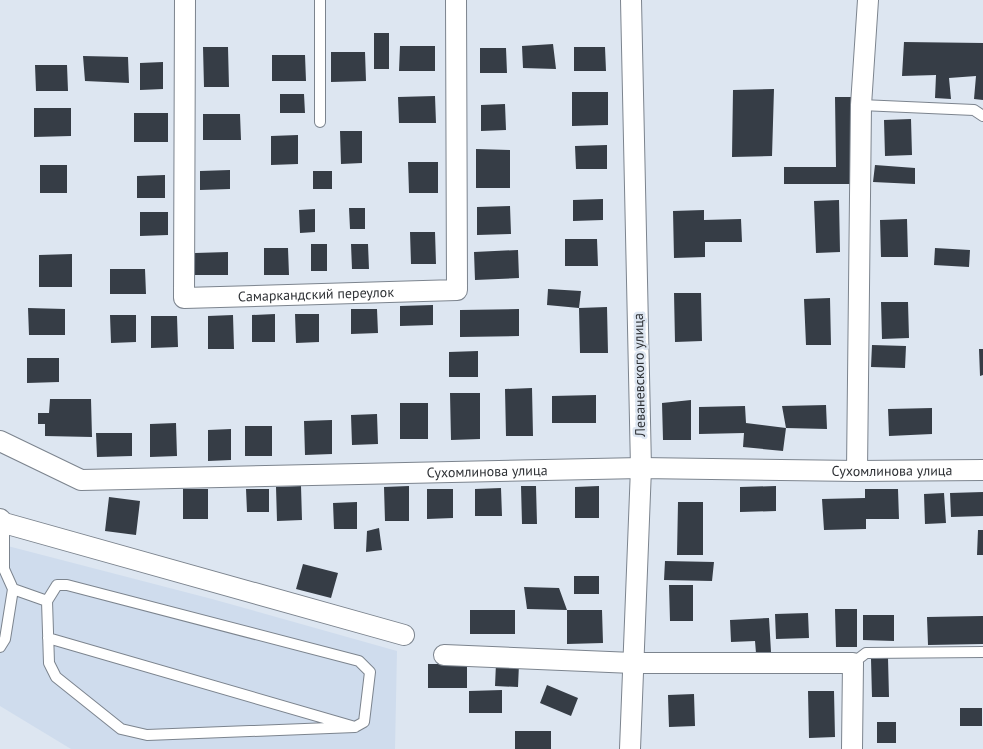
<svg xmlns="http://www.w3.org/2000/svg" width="983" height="749" font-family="'PT Sans',sans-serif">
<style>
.built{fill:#cfdced}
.building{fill:#363d46}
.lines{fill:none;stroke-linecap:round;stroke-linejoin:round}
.lane-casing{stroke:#7c848e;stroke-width:12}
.street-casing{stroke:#7c848e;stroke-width:22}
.lane{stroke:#fff;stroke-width:10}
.street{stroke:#fff;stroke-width:20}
.labels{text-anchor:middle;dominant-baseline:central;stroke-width:5;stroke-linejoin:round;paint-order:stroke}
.street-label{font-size:14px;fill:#2e3135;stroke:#dde6f1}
</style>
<rect width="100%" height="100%" fill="#dde6f1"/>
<path class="built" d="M 0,544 L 212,599 L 397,651 L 395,749 L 71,749 L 0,706 Z"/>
<path class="building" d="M 374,33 L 389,33 L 389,69 L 374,69 Z
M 904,42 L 983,43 L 983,100 L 974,99 L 976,76 L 949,78 L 951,99 L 935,98 L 936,75 L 902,76 Z
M 553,44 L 556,69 L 523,68 L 522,46 Z
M 400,46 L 435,46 L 435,71 L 399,71 Z
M 203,47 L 228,47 L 229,87 L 204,87 Z
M 574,47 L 605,47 L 606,71 L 574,71 Z
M 480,48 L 506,48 L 507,73 L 480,73 Z
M 331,52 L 365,52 L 366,81 L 331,82 Z
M 272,55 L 305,55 L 306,81 L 272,81 Z
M 83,56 L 128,57 L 129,83 L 85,81 Z
M 163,62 L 163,89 L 140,90 L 140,63 Z
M 35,65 L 67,65 L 68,91 L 36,91 Z
M 774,89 L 772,156 L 732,157 L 733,90 Z
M 572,92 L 608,92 L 608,125 L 572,126 Z
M 280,94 L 304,94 L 305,113 L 280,113 Z
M 435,96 L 436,123 L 399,123 L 398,97 Z
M 835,97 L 853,97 L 854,184 L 784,184 L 784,167 L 836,167 Z
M 505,104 L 506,130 L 481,131 L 481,105 Z
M 34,108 L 71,108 L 71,136 L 34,137 Z
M 134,113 L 168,113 L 168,142 L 134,142 Z
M 203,114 L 240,114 L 241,140 L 203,140 Z
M 911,119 L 912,155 L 885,156 L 884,120 Z
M 340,131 L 362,131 L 362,163 L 341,164 Z
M 298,135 L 298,164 L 271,165 L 271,136 Z
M 607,145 L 607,169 L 576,169 L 575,146 Z
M 476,149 L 510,150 L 510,188 L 476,188 Z
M 408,162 L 438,162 L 438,193 L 409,193 Z
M 40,165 L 67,165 L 67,193 L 40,193 Z
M 875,165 L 915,168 L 915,184 L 873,182 Z
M 230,170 L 230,189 L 200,190 L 200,171 Z
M 313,171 L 332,171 L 332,189 L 313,189 Z
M 165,175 L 165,198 L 137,198 L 137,176 Z
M 603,199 L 603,220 L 573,221 L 573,200 Z
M 839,200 L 840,252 L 816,253 L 814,201 Z
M 510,206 L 511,234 L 477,235 L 477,207 Z
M 349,208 L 365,208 L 365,229 L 350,229 Z
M 315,209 L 315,232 L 300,233 L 299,210 Z
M 704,210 L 704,220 L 741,219 L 742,242 L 705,242 L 705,257 L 674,258 L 673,211 Z
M 140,212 L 168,212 L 168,235 L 140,236 Z
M 907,219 L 908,257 L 881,257 L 880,220 Z
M 410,232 L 435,232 L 436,264 L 411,264 Z
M 565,239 L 597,239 L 598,266 L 565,266 Z
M 311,244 L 327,244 L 327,271 L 311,271 Z
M 351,244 L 368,244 L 369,269 L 352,269 Z
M 264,248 L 288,248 L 289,275 L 264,275 Z
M 935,248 L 970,250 L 969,267 L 934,265 Z
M 518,250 L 519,278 L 475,280 L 474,252 Z
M 228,252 L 228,275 L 195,275 L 195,253 Z
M 72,254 L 72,287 L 39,287 L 39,255 Z
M 110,269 L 145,269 L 146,294 L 110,294 Z
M 548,289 L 581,291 L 579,308 L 547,305 Z
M 674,293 L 701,293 L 702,341 L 675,342 Z
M 830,298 L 831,345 L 806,345 L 804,299 Z
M 881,302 L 908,302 L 909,338 L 882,339 Z
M 433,305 L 433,325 L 400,326 L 400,306 Z
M 607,307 L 608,353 L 580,353 L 579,308 Z
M 28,308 L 65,309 L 65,335 L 29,335 Z
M 351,309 L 377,309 L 378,333 L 351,334 Z
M 519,309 L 519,336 L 460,337 L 460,310 Z
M 275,314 L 275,342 L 252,342 L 252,315 Z
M 295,314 L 319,314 L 319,342 L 296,343 Z
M 110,315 L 136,315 L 136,342 L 111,343 Z
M 233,315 L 234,349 L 208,349 L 208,316 Z
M 151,316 L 177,316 L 178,347 L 151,348 Z
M 872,345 L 906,346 L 905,368 L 871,367 Z
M 979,349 L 983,349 L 983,375 L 980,376 Z
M 478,351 L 478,377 L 449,377 L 449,352 Z
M 27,358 L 59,358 L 59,382 L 27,383 Z
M 532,388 L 533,436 L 506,436 L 505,389 Z
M 450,393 L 480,393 L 480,439 L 451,440 Z
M 596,395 L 596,423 L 552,423 L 552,396 Z
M 50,399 L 91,399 L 92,437 L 45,436 L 45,424 L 38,424 L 38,413 L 49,413 Z
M 691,400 L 691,440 L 663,440 L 662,403 Z
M 400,403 L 428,403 L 428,439 L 400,439 Z
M 826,405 L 827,429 L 786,428 L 782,406 Z
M 745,406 L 746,423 L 786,428 L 783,451 L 743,447 L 744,433 L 699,434 L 699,407 Z
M 932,408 L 932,434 L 889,436 L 888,409 Z
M 377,414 L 378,444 L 352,445 L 351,415 Z
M 332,420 L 332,454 L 305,455 L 304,421 Z
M 176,423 L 177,456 L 150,457 L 150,424 Z
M 245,426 L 272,426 L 272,456 L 245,456 Z
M 231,429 L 231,460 L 208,461 L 208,430 Z
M 96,433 L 132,433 L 132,456 L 97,457 Z
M 301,486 L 302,520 L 277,521 L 276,487 Z
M 409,486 L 409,521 L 385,521 L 384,487 Z
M 521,486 L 536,486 L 537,524 L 522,524 Z
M 599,486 L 599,518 L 575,518 L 575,487 Z
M 776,486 L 776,511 L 740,512 L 740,487 Z
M 501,488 L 502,516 L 475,516 L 475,489 Z
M 183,489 L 208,489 L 208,519 L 183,519 Z
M 246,489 L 269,489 L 269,512 L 247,512 Z
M 427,489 L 453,489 L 453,518 L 427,519 Z
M 865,489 L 898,489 L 899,519 L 866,519 L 866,529 L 824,530 L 822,499 L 865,498 Z
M 983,492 L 983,516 L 951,517 L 950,493 Z
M 944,493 L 946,523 L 925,524 L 924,494 Z
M 109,497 L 140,501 L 136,535 L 105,531 Z
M 357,502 L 357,529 L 334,529 L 333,503 Z
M 678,502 L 703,502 L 703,555 L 677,555 Z
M 379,528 L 382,550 L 366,552 L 367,531 Z
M 978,530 L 983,530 L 983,555 L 977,555 Z
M 665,561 L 714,562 L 712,581 L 664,580 Z
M 303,564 L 338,573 L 331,598 L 296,589 Z
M 574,576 L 599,576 L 599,594 L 574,594 Z
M 669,585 L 693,585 L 693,621 L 670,621 Z
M 524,587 L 559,588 L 567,610 L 527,609 Z
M 835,609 L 857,609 L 857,647 L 836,647 Z
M 470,610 L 515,610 L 515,634 L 470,634 Z
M 567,610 L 602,610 L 603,643 L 567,644 Z
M 808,613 L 809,638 L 776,639 L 775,614 Z
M 863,615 L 894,615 L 894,641 L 863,640 Z
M 983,616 L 983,644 L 928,645 L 927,617 Z
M 769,618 L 771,652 L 756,653 L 755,641 L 731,642 L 730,620 Z
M 888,658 L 889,697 L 872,697 L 871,659 Z
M 496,663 L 519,664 L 518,687 L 495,686 Z
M 428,664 L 467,664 L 467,688 L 428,688 Z
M 547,685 L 578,698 L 571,716 L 540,703 Z
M 502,690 L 502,713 L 469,713 L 469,691 Z
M 808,691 L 834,691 L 835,737 L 809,738 Z
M 694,694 L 695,726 L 669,727 L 668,695 Z
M 960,708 L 982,708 L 982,726 L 960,726 Z
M 877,722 L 896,722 L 896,743 L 877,743 Z
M 515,731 L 551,731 L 551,749 L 515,749 Z"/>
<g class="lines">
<g class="lane-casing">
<path id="lane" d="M 861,105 L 974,110 L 983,116
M 320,122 L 320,0
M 4,523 L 4,569 L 13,589 L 47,601
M 48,638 L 355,727 L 364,722 L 370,672 L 359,661 L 67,585 L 57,585 L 47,601 L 49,663 L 56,677 L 121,729 L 147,735 L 355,727
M 0,647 L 5,639 L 13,589
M 853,663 L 866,653 L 983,652"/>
</g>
<g class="street-casing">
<g id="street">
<path id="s1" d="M 185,0 L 184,298 L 457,290 L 456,0"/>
<path id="s2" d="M 0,441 L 81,480 L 641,468 L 857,471 L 983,470"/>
<path d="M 857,471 L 861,105 L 868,0"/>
<path d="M 0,519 L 4,523 L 404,635"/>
<path d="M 444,655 L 633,663 L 853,663 L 852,749"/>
<path d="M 630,749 L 641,468 L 631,0"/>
</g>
</g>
<use href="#lane" class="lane"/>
<use href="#street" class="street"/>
</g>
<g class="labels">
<g class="street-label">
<text stroke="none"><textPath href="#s1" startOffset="430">Самаркандский переулок</textPath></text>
<text transform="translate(639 375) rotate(-91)">Леваневского улица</text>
<text stroke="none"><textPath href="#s2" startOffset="901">Сухомлинова улица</textPath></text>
<text stroke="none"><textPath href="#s2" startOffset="496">Сухомлинова улица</textPath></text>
</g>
</g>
</svg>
